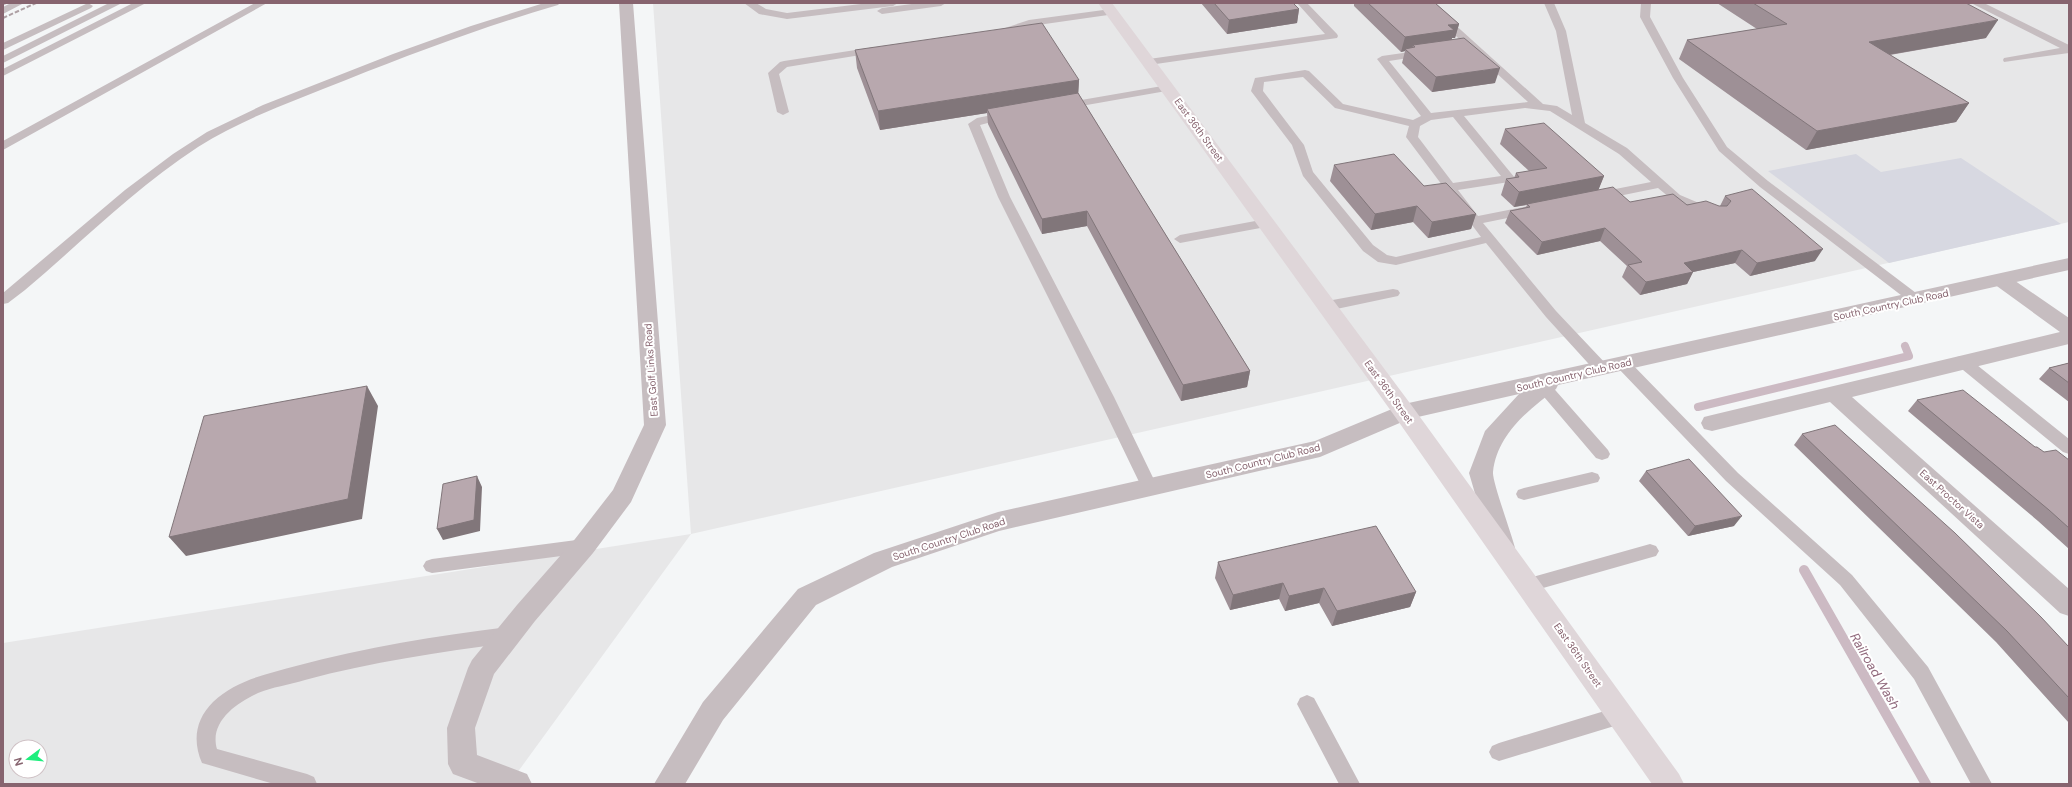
<svg xmlns="http://www.w3.org/2000/svg" width="2072" height="787" font-family="'DM Sans',sans-serif">
<style>
.built{fill:#e7e7e8;fill-rule:evenodd}
.green{fill:#d7d8e1}
.lines{fill:none;stroke-linecap:round;stroke-linejoin:round}
.stream-far1{stroke:#ccbac3;stroke-width:8}
.stream{stroke:#ccbac3;stroke-width:10}
.service{fill:#c6bdc0;fill-rule:evenodd}
.minor{fill:#c6bdc0;fill-rule:evenodd}
.tertiary{fill:#c6bdc0;fill-rule:evenodd}
.secondary{fill:#dfd6d9;fill-rule:evenodd}
.rail{stroke:#aea0a4;stroke-width:2;stroke-dasharray:4.5 2;stroke-linecap:butt}
.wall{fill:#9e9096}
.shaded-wall{fill:#81767a}
.building{fill:#b8a8ae;stroke:#81767a}
.labels{text-anchor:middle;dominant-baseline:central;stroke-width:4;stroke-linejoin:round;paint-order:stroke}
.street-label{font-size:10px;fill:#87646f;stroke:#fff}
.near-water-label{font-size:13px;font-style:italic;fill:#916a7d;stroke:#fff}
</style>
<rect width="100%" height="100%" fill="#f4f6f7"/>
<path class="built" d="M 653,3 L 2069,3 L 2069,222 L 691,534 L 509,784 L 3,784 L 3,643 L 691,534 ZM 16,747 L 40,747 L 40,771 L 16,771 Z"/>
<path class="green" d="M 1856,154 L 1881,172 L 1961,158 L 2061,224 L 1889,263 L 1768,171 Z"/>
<g class="lines">
<path class="stream-far1" d="M 1698,407 L 1909,356 L 1905,346"/>
<path class="stream" d="M 1804,570 L 1926,784"/>
<path class="service" d="M 11,3 L 24,3 L 3,14 L 3,7 Z
M 88,3 L 93,6 L 91,8 L 3,50 L 3,43 Z
M 109,3 L 122,3 L 3,63 L 3,56 Z
M 133,3 L 146,3 L 3,76 L 3,69 Z
M 255,3 L 267,3 L 3,150 L 3,141 Z
M 544,3 L 560,3 L 558,5 C 486,26 416,52 346,80 C 296,100 244,118 198,147 C 135,188 82,242 25,290 L 8,303 L 3,304 L 3,293 L 125,190 L 173,154 L 207,132 L 263,105 L 393,54 L 471,26 Z
M 744,3 L 756,3 L 766,9 L 787,13 L 869,3 L 898,3 L 893,6 L 787,19 L 759,14 Z
M 919,3 L 946,3 L 941,6 L 882,14 L 877,11 L 882,8 Z
M 1297,3 L 1307,3 L 1337,34 L 1338,36 L 1337,38 L 1149,65 L 1144,62 L 1149,59 L 1325,34 Z
M 1420,3 L 1431,3 L 1543,104 L 1557,106 L 1572,115 L 1556,31 L 1544,3 L 1554,3 L 1566,31 L 1585,123 L 1627,148 L 1680,195 L 1713,209 L 1715,212 L 1713,215 C 1698,218 1669,198 1658,188 L 1599,200 L 1595,199 L 1593,196 L 1595,193 L 1651,182 L 1619,154 L 1550,111 L 1525,108 L 1464,116 L 1515,178 L 1509,182 L 1458,190 L 1478,216 L 1528,206 L 1532,207 L 1534,210 L 1532,213 L 1483,223 L 1556,311 L 1607,365 L 1609,369 L 1607,373 L 1602,374 L 1597,373 L 1546,317 L 1486,243 L 1396,265 L 1378,262 L 1363,251 L 1303,176 L 1292,145 L 1251,91 L 1255,78 L 1305,70 L 1309,71 L 1343,104 L 1413,120 L 1421,116 L 1377,59 L 1382,56 L 1424,50 L 1429,53 L 1428,55 L 1389,61 L 1431,113 L 1528,102 ZM 1303,77 L 1335,108 L 1409,126 L 1406,137 L 1481,237 L 1396,257 L 1387,255 L 1373,245 L 1313,172 L 1304,145 L 1263,91 L 1264,82 ZM 1453,117 L 1501,176 L 1453,183 L 1418,137 L 1420,126 L 1431,120 Z
M 1641,3 L 1651,3 L 1650,17 L 1683,78 L 1727,147 L 1768,181 L 1920,296 L 1922,299 L 1920,302 L 1910,302 L 1760,187 L 1719,151 L 1673,78 L 1640,17 Z
M 1971,3 L 1984,3 L 2069,45 L 2069,53 L 2004,62 L 2003,60 L 2004,58 L 2060,48 Z
M 1111,9 L 1116,12 L 1115,14 L 1031,26 L 1003,35 L 998,32 L 999,30 L 1029,20 Z
M 875,47 L 879,48 L 880,50 L 879,52 L 787,67 L 779,74 L 789,112 L 783,115 L 777,112 L 768,73 L 780,62 L 784,61 Z
M 1168,85 L 1172,86 L 1173,88 L 1172,90 L 1064,109 L 1058,106 L 1064,103 Z
M 1007,112 L 1011,113 L 1013,115 L 1011,117 L 980,125 L 1010,197 L 1114,397 L 1158,488 L 1156,492 L 1150,494 L 1144,492 L 1142,488 L 1098,397 L 998,197 L 968,124 L 977,118 Z
M 1266,219 L 1271,220 L 1272,223 L 1271,226 L 1180,243 L 1174,239 L 1180,235 Z
M 1393,289 L 1398,290 L 1400,293 L 1398,296 L 1327,311 L 1322,309 L 1320,306 L 1322,303 L 1327,301 Z
M 1962,356 L 1967,357 L 2069,439 L 2069,454 L 2063,452 L 1957,365 L 1955,361 L 1957,357 Z
M 1623,359 L 1628,360 L 1738,473 L 1852,575 L 1928,667 L 1992,784 L 1971,784 L 1914,679 L 1840,585 L 1726,481 L 1618,368 L 1616,364 L 1618,360 Z
M 1544,382 L 1549,383 L 1608,450 L 1610,454 L 1608,458 L 1602,460 L 1596,458 L 1539,391 L 1537,387 L 1539,383 Z
M 1592,472 L 1598,474 L 1600,478 L 1598,482 L 1524,500 L 1518,498 L 1516,494 L 1518,490 L 1524,488 Z
M 584,539 L 590,541 L 593,546 L 590,551 L 584,553 L 432,573 L 426,571 L 423,566 L 426,561 L 432,559 Z
M 1650,544 L 1656,546 L 1659,551 L 1656,556 L 1529,592 L 1523,590 L 1520,585 L 1523,580 L 1529,578 Z
M 508,627 L 514,629 L 517,635 L 514,641 L 508,643 C 440,652 371,662 305,680 C 289,685 272,687 258,693 C 236,703 209,722 217,749 L 307,774 L 314,777 L 317,784 L 274,784 L 209,765 L 202,763 C 192,740 196,719 213,702 C 236,680 267,674 296,666 C 366,647 436,636 508,627 Z
M 1307,695 L 1314,698 L 1360,784 L 1339,784 L 1297,704 L 1300,698 Z
M 1621,706 L 1628,709 L 1631,715 L 1628,721 L 1621,724 L 1499,761 L 1492,758 L 1489,752 L 1492,746 L 1499,743 Z"/>
<path class="minor" d="M 619,3 L 633,3 L 666,425 L 631,502 L 593,553 L 535,621 L 494,674 L 475,728 L 477,755 L 527,774 L 532,784 L 480,784 L 453,774 L 448,764 L 447,728 L 468,668 L 472,660 L 517,605 L 575,539 L 613,490 L 644,425 Z
M 2001,274 L 2008,276 L 2069,318 L 2069,344 L 1852,397 L 2069,589 L 2069,616 L 2060,613 L 1830,402 L 1712,431 L 1704,429 L 1701,423 L 1704,417 L 1712,415 L 2060,332 L 1994,284 L 1991,280 L 1994,276 Z"/>
<path class="tertiary" d="M 2069,258 L 2069,270 L 1558,385 L 1556,389 C 1528,410 1497,435 1493,472 C 1492,481 1512,535 1515,548 L 1512,555 L 1503,558 L 1494,555 L 1491,548 L 1469,473 L 1485,431 L 1519,394 L 1409,419 L 1320,457 L 999,531 L 892,567 L 816,605 L 723,720 L 685,784 L 654,784 L 703,702 L 798,589 L 874,553 L 998,512 L 1315,441 L 1404,404 Z"/>
<path class="secondary" d="M 1098,3 L 1112,3 L 1412,406 L 1679,774 L 1684,784 L 1652,784 L 1396,418 Z"/>
<path class="rail" d="M 3,4 L 6,3
M 3,18 L 36,3"/>
</g>
<path class="wall" d="M 1201,3 L 1293,3 L 1299,9 L 1297,23 L 1227,34 Z
M 1354,3 L 1435,3 L 1459,24 L 1455,38 L 1452,38 L 1452,40 L 1495,83 L 1432,92 L 1402,63 L 1405,51 L 1401,52 L 1354,6 Z
M 1717,3 L 1966,3 L 1986,38 L 1890,55 L 1969,103 L 1956,122 L 1806,150 L 1679,59 L 1687,40 L 1757,29 Z
M 855,50 L 1079,80 L 1078,93 L 1250,371 L 1247,387 L 1181,401 L 1087,226 L 1042,234 L 988,124 L 987,113 L 880,130 L 857,68 Z
M 1505,129 L 1604,176 L 1598,190 L 1630,202 L 1720,206 L 1725,196 L 1815,261 L 1750,276 L 1735,263 L 1693,272 L 1687,284 L 1640,295 L 1622,277 L 1627,266 L 1600,241 L 1537,255 L 1505,223 L 1510,211 L 1526,207 L 1527,205 L 1514,207 L 1501,195 L 1506,179 L 1514,178 L 1516,173 L 1529,171 L 1500,144 Z
M 1334,165 L 1424,186 L 1476,214 L 1471,229 L 1428,238 L 1413,222 L 1371,230 L 1330,181 Z
M 2069,363 L 2069,402 L 2039,379 L 2049,368 Z
M 1917,400 L 2035,447 L 2044,452 L 2069,460 L 2069,549 L 2038,521 L 1908,411 Z
M 1802,434 L 2069,647 L 2069,723 L 1996,642 L 1794,445 Z
M 1646,471 L 1734,526 L 1688,536 L 1639,481 Z
M 1218,562 L 1416,592 L 1410,607 L 1332,626 L 1319,603 L 1285,611 L 1279,599 L 1230,610 L 1215,578 Z"/>
<path class="shaded-wall" d="M 1299,9 L 1297,23 L 1227,34 L 1229,20 Z
M 1998,20 L 1986,38 L 1858,60 L 1869,42 Z
M 1459,24 L 1455,38 L 1452,38 L 1450,44 L 1415,47 L 1413,45 L 1412,50 L 1405,49 L 1405,51 L 1401,52 L 1405,37 L 1448,25 Z
M 1500,68 L 1495,83 L 1432,92 L 1436,77 Z
M 1079,80 L 1078,99 L 987,109 L 987,113 L 880,130 L 878,111 Z
M 1969,103 L 1956,122 L 1806,150 L 1817,131 Z
M 1604,176 L 1598,191 L 1514,207 L 1519,192 Z
M 1417,206 L 1413,222 L 1371,230 L 1375,214 Z
M 1087,211 L 1087,226 L 1042,234 L 1042,219 Z
M 1476,214 L 1471,229 L 1428,238 L 1432,222 Z
M 1605,228 L 1600,241 L 1537,255 L 1542,242 Z
M 1823,249 L 1815,261 L 1750,276 L 1757,263 Z
M 1742,250 L 1735,263 L 1693,272 L 1687,284 L 1640,295 L 1646,282 L 1684,263 Z
M 1250,371 L 1247,387 L 1181,401 L 1183,385 Z
M 367,386 L 378,406 L 362,519 L 186,556 L 169,537 Z
M 477,476 L 482,487 L 480,531 L 443,540 L 437,529 Z
M 1742,516 L 1734,526 L 1688,536 L 1695,526 Z
M 1283,583 L 1279,599 L 1230,610 L 1233,595 Z
M 1324,588 L 1319,603 L 1285,611 L 1289,596 Z
M 1416,592 L 1410,607 L 1332,626 L 1337,611 Z"/>
<path class="building" d="M 1214,3 L 1293,3 L 1299,9 L 1229,20 Z
M 1368,3 L 1435,3 L 1459,24 L 1448,25 L 1454,30 L 1405,37 Z
M 1753,3 L 1966,3 L 1998,20 L 1869,42 L 1969,103 L 1817,131 L 1687,40 L 1787,24 Z
M 1042,23 L 1079,80 L 878,111 L 855,50 Z
M 1464,38 L 1500,68 L 1436,77 L 1405,49 L 1415,47 L 1413,45 Z
M 1078,93 L 1250,371 L 1183,385 L 1087,211 L 1042,219 L 987,109 Z
M 1544,123 L 1604,176 L 1519,192 L 1506,179 L 1519,177 L 1516,173 L 1547,168 L 1505,129 Z
M 1394,154 L 1424,186 L 1446,183 L 1476,214 L 1432,222 L 1417,206 L 1375,214 L 1334,165 Z
M 1613,187 L 1630,202 L 1673,194 L 1687,205 L 1706,201 L 1719,206 L 1727,206 L 1731,201 L 1725,196 L 1752,189 L 1823,249 L 1757,263 L 1742,250 L 1684,263 L 1693,272 L 1646,282 L 1628,265 L 1642,262 L 1605,228 L 1542,242 L 1510,211 L 1530,207 L 1527,204 Z
M 2069,363 L 2069,383 L 2049,368 Z
M 367,386 L 348,499 L 169,537 L 204,416 Z
M 1963,390 L 2035,447 L 2037,447 L 2044,452 L 2056,450 L 2069,460 L 2069,528 L 2049,510 L 1917,400 Z
M 1835,425 L 1955,533 L 2041,617 L 2069,647 L 2069,698 L 2007,631 L 1802,434 Z
M 1689,459 L 1742,516 L 1695,526 L 1646,471 Z
M 477,476 L 474,520 L 437,529 L 443,484 Z
M 1376,526 L 1416,592 L 1337,611 L 1324,588 L 1289,596 L 1283,583 L 1233,595 L 1218,562 Z"/>
<g class="labels">
<g class="street-label">
<text transform="translate(1199 130) rotate(54)">East 36th Street</text>
<text transform="translate(1891 305) rotate(-12)">South Country Club Road</text>
<text transform="translate(651 370) rotate(-94)">East Golf Links Road</text>
<text transform="translate(1574 375) rotate(-13)">South Country Club Road</text>
<text transform="translate(1389 392) rotate(54)">East 36th Street</text>
<text transform="translate(1263 461) rotate(-14)">South Country Club Road</text>
<text transform="translate(1952 499) rotate(42)">East Proctor Vista</text>
<text transform="translate(949 539) rotate(-18)">South Country Club Road</text>
<text transform="translate(1578 655) rotate(55)">East 36th Street</text>
</g>
<g class="near-water-label">
<text transform="translate(1875 671) rotate(60)">Railroad Wash</text>
</g>
</g>
<rect width="2072" height="787" fill="none" stroke="#87646f" stroke-width="8"/>
<g transform="translate(28 759) rotate(254)"><circle r="19" fill="#ffffff" stroke="#cfc1c5"/>
<path d="M0-3L7 15L0 10L-7 15Z" fill="#1dee7d"/>
<text y="-6" font-size="11" font-weight="bold" text-anchor="middle" fill="#87646f">N</text>
</g>
</svg>
